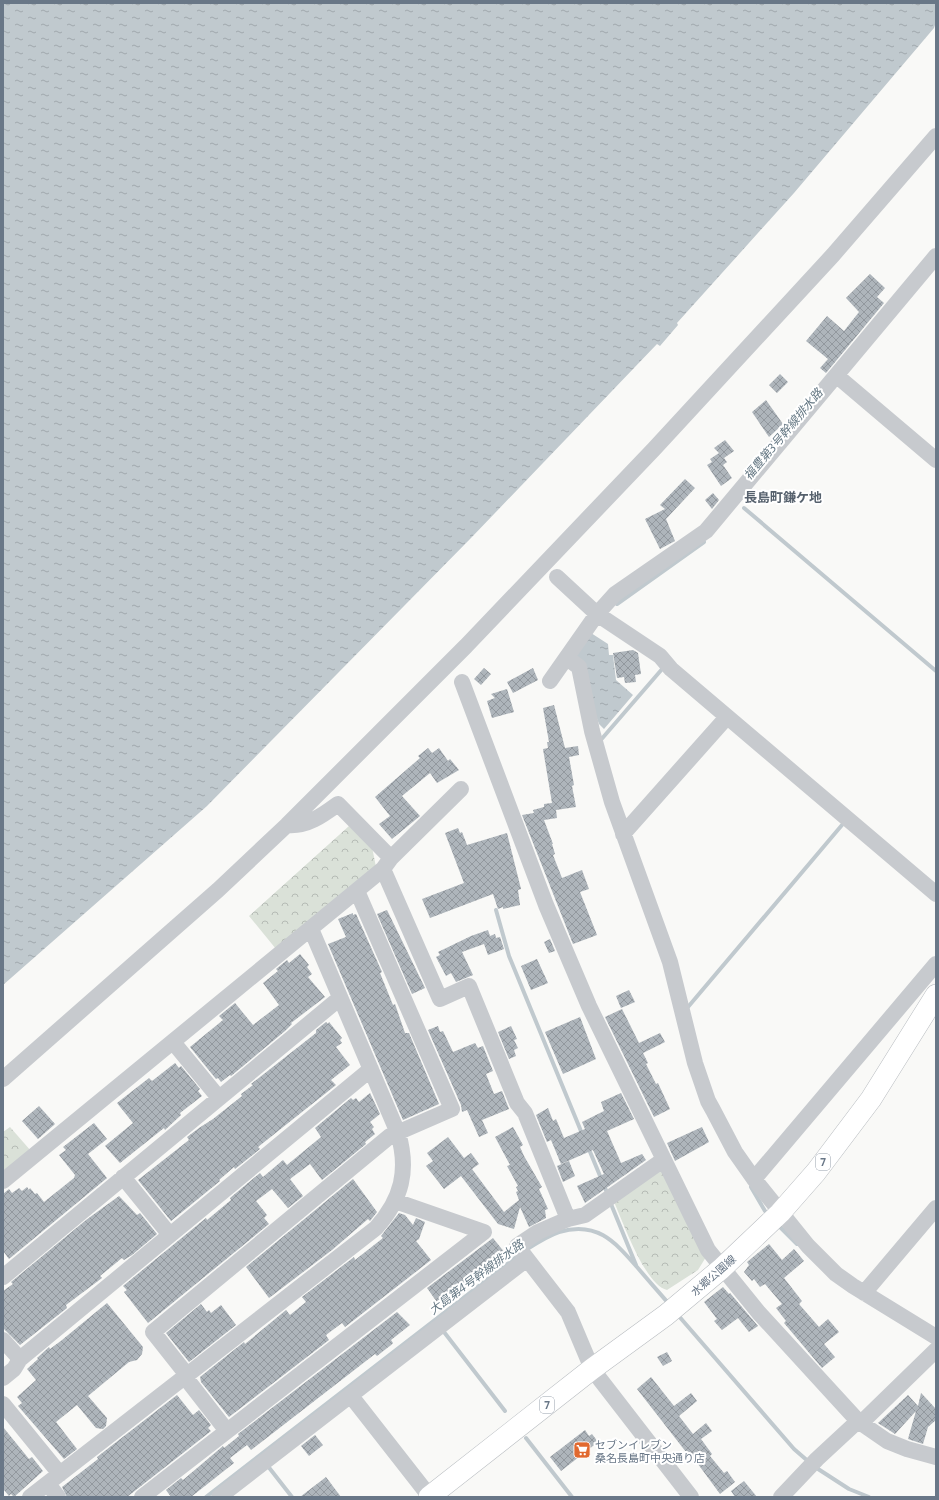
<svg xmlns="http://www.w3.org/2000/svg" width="939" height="1500" font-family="'Open Sans','Noto Sans JP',sans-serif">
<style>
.forest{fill:url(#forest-crowns)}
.water{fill:url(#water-ripples)}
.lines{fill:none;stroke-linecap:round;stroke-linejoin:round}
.stream{stroke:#c0c9ce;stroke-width:4}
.building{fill:url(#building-cross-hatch)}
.major-casing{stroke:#b8bcc0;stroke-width:22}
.minor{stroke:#c7cace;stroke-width:16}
.major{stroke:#fff;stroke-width:21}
.labels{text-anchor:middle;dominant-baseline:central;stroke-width:4;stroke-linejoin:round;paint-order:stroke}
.shield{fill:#fff;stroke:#96a0ab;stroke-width:1}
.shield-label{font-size:10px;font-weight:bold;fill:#697787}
.street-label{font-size:11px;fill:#697787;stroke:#fff}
.poi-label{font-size:11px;fill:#697787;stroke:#fff;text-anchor:start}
.water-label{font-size:12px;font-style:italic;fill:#647783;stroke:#fff}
.quarter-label{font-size:13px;font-weight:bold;fill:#56616d;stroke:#fff}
</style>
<defs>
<pattern id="forest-crowns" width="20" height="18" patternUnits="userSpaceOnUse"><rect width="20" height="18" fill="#dae1d8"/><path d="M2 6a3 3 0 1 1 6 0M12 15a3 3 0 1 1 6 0" fill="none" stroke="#b5bbb5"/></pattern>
<pattern id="water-ripples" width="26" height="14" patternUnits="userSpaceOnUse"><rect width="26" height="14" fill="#c0c9ce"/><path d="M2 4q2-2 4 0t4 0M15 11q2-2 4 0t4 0" fill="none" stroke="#a0a8ad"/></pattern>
<pattern id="building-cross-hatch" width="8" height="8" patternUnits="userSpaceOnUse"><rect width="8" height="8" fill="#aeb5bb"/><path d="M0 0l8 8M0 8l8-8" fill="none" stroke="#92989e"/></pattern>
</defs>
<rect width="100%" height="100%" fill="#f9f9f7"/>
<path class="forest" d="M 349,826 L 372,847 L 376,867 L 276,949 L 249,916 Z
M 10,1127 L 31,1151 L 3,1174 L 3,1132 Z
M 659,1168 L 665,1172 L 706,1257 L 698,1270 L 667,1290 C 645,1285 623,1222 614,1202 Z"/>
<path class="water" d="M 3,3 L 936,3 L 936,22 L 934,28 L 794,193 L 677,323 L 678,325 L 660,346 L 657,344 L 471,538 L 207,806 L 3,985 Z
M 591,633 L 608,644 L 609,655 L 613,655 L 616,680 L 633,695 L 604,729 L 599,724 L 574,658 Z"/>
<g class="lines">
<path class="stream" d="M 744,508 L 936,671
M 617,604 L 704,542
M 599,742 L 663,668
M 496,910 L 509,956 L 583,1136
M 688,1007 L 842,825
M 588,1147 L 608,1195
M 751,1187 L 765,1211
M 611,1204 L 636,1265
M 780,1227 L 797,1244
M 524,1251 C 535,1244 547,1236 559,1232 C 597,1221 614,1241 637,1267 C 647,1279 658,1291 669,1304
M 677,1314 L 794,1449 L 809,1462
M 444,1332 L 505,1411
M 526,1438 L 572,1497
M 267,1465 L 292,1497
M 815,1467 L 849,1489 L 869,1497
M 206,1497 L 519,1255"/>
</g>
<path class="building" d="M 870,274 L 885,288 L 877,297 L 884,303 L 826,373 L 820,368 L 828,359 L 806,341 L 827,316 L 844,331 L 859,312 L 846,298 Z
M 780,374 L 788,382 L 777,393 L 769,385 Z
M 766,400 L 783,424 L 769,437 L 752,412 Z
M 725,440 L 734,451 L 724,458 L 727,462 L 723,465 L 732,478 L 721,486 L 707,465 L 712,462 L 710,459 L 719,453 L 714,448 Z
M 685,479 L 695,488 L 666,519 L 675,541 L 660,549 L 645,519 L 665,509 L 660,505 Z
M 713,493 L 719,500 L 712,509 L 705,500 Z
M 633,650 L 638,653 L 641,674 L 635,675 L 636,682 L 625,683 L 624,677 L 617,678 L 613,653 Z
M 484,668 L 491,674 L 481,685 L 474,679 Z
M 533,668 L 538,680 L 513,693 L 507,682 Z
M 507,689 L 514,712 L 492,718 L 487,701 L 495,698 L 491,694 Z
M 554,705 L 565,748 L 578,746 L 579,755 L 569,757 L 574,785 L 572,786 L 576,807 L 556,810 L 557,818 L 544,820 L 553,844 L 552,844 L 555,854 L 553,855 L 562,878 L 582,870 L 589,889 L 580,892 L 597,935 L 573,944 L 522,815 L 534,813 L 533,810 L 544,807 L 544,804 L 552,803 L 543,749 L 548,748 L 547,742 L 549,742 L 543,708 Z
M 428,748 L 432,753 L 439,748 L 448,761 L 450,759 L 459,770 L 437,783 L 430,773 L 402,796 L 420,816 L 392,839 L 379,824 L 390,816 L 375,797 L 420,758 L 418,756 Z
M 458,828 L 460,833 L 462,832 L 467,845 L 507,833 L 521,889 L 518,890 L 520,905 L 503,909 L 503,907 L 498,909 L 493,894 L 430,918 L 422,899 L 464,883 L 445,833 Z
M 387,910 L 425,988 L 412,994 L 377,914 Z
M 353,913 L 353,915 L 356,914 L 382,972 L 380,973 L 393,1005 L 395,1004 L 405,1033 L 409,1033 L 439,1104 L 403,1120 L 328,944 L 346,937 L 338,919 Z
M 488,930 L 490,936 L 495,934 L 496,938 L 500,937 L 504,949 L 488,955 L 484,944 L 462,952 L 473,975 L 456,982 L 451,973 L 446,976 L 436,957 L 440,955 L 438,952 L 471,936 Z
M 550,939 L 555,951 L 549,953 L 544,942 Z
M 300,954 L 309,965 L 307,967 L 312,974 L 308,977 L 325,997 L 291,1023 L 292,1024 L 285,1031 L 231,1076 L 230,1075 L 221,1082 L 218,1078 L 216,1079 L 190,1047 L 223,1020 L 219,1016 L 235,1003 L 253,1025 L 279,1005 L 263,983 L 278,971 L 276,969 L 287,960 L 289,963 Z
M 537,959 L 548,983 L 531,990 L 521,966 Z
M 629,990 L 635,1002 L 621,1008 L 616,996 Z
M 622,1009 L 639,1043 L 660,1033 L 665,1042 L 643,1053 L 648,1063 L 646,1064 L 656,1084 L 658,1083 L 670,1109 L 654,1117 L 605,1017 Z
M 580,1017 L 596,1059 L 563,1074 L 545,1032 Z
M 326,1022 L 328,1024 L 329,1022 L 342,1038 L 340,1040 L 342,1043 L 336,1047 L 350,1065 L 331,1080 L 336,1085 L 258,1147 L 260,1149 L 235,1169 L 234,1167 L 219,1180 L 220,1181 L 171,1221 L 138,1180 L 189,1140 L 187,1137 L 199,1128 L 213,1119 L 242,1096 L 241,1094 L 253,1085 L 251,1084 L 316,1033 L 316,1030 Z
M 438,1026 L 440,1032 L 443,1031 L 453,1052 L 475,1043 L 478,1048 L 483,1046 L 493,1071 L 486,1074 L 494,1094 L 502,1091 L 509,1109 L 482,1120 L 488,1133 L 479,1137 L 467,1110 L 462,1112 L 461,1105 L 428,1030 Z
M 511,1026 L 517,1039 L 514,1040 L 518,1048 L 514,1050 L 516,1056 L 509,1059 L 498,1032 Z
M 175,1063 L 179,1068 L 181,1066 L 200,1089 L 198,1091 L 202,1096 L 180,1113 L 181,1115 L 165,1130 L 164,1128 L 120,1163 L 105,1146 L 133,1123 L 117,1103 L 149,1078 L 152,1081 Z
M 370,1093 L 380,1114 L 370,1122 L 374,1127 L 372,1129 L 375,1134 L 365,1142 L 366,1144 L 322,1180 L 310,1164 L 290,1179 L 303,1196 L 288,1208 L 272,1189 L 256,1201 L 267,1215 L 264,1218 L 269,1224 L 148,1323 L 124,1292 L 127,1290 L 123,1286 L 206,1218 L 207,1220 L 231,1200 L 230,1198 L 260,1173 L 263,1177 L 283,1160 L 287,1165 L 321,1137 L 315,1128 L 351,1098 L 353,1100 L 356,1098 L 359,1102 Z
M 621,1093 L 634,1119 L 607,1131 L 621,1163 L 642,1154 L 646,1160 L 585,1203 L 577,1186 L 604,1174 L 593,1150 L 561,1164 L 551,1140 L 547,1142 L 536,1115 L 548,1108 L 553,1121 L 556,1119 L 564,1138 L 585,1129 L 582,1122 L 604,1111 L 601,1102 Z
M 39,1106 L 55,1124 L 38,1139 L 22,1121 Z
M 94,1123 L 107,1139 L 88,1154 L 107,1178 L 9,1259 L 3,1251 L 3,1194 L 9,1189 L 12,1193 L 19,1188 L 22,1191 L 27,1187 L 29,1190 L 30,1188 L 35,1194 L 37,1193 L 44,1202 L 74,1178 L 75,1175 L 59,1155 L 66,1150 L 63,1147 Z
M 513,1127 L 523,1145 L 520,1147 L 524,1156 L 542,1187 L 539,1189 L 548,1209 L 545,1210 L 546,1218 L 529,1227 L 520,1207 L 514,1229 L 498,1224 L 461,1176 L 444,1189 L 426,1166 L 433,1161 L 427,1153 L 448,1137 L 464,1158 L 471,1153 L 479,1164 L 472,1169 L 504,1212 L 519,1200 L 516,1192 L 518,1191 L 516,1187 L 518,1186 L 507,1166 L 510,1165 L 495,1137 Z
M 702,1127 L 709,1142 L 675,1161 L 667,1143 Z
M 569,1161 L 575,1176 L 563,1182 L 557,1166 Z
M 353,1179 L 377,1212 L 370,1221 L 368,1219 L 332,1250 L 269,1298 L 246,1267 Z
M 119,1196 L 137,1215 L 140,1213 L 157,1234 L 132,1255 L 124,1260 L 122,1258 L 100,1276 L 102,1278 L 66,1305 L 67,1308 L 20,1345 L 3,1328 L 3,1291 L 13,1284 L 11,1282 L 86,1220 Z
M 399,1213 L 405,1215 L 413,1225 L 416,1218 L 425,1222 L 419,1239 L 416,1241 L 431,1260 L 345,1327 L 342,1323 L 326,1335 L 329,1340 L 229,1417 L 201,1382 L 200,1377 L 244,1342 L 245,1344 L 286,1310 L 290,1315 L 306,1302 L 302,1297 L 354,1257 L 355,1260 L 383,1238 L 381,1236 Z
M 493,1238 L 505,1253 L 439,1305 L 427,1288 Z
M 769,1244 L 782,1260 L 794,1249 L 804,1261 L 784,1278 L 802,1301 L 799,1304 L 819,1327 L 828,1319 L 839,1332 L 824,1344 L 835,1357 L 822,1368 L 784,1323 L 786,1321 L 776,1308 L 782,1304 L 765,1284 L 760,1287 L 754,1279 L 752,1281 L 744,1272 L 749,1265 L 747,1262 Z
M 723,1287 L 729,1294 L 730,1293 L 758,1326 L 749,1332 L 738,1318 L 722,1330 L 714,1321 L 717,1319 L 704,1302 Z
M 107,1303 L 143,1347 L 142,1354 L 137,1360 L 129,1362 L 88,1396 L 107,1418 L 106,1426 L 103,1429 L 96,1428 L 77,1405 L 56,1422 L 77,1449 L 64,1459 L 18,1406 L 22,1403 L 17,1397 L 36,1380 L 27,1369 L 38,1359 L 37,1358 L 49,1347 L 50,1349 L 62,1340 Z
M 201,1304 L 207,1312 L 209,1310 L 211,1313 L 221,1305 L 236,1325 L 189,1362 L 166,1333 Z
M 397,1312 L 410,1325 L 391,1340 L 393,1343 L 391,1345 L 377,1356 L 375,1354 L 251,1450 L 247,1445 L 230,1458 L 234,1463 L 191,1497 L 171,1497 L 166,1490 L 181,1478 L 183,1480 L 223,1446 L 224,1448 L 239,1436 L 238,1434 Z
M 667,1352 L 672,1361 L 663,1366 L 657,1357 Z
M 651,1377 L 674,1406 L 691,1393 L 697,1401 L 679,1416 L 693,1434 L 706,1423 L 712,1431 L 701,1439 L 712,1454 L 710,1456 L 724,1473 L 727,1471 L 735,1482 L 720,1494 L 695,1460 L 693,1461 L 637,1389 Z
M 921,1393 L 936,1409 L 936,1420 L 928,1427 L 923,1444 L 908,1439 L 916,1411 L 895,1434 L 878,1423 L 908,1395 L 918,1406 Z
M 177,1395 L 193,1415 L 199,1410 L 211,1425 L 208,1428 L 211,1431 L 127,1497 L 67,1497 L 62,1487 L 98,1459 L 97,1457 Z
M 3,1427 L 29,1459 L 32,1457 L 43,1471 L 14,1497 L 11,1494 L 9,1496 L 3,1489 Z
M 585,1430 L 589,1436 L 592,1434 L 598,1442 L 561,1471 L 550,1457 Z
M 315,1435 L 323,1445 L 309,1456 L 301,1446 Z
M 326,1477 L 341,1497 L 300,1497 Z
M 744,1481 L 757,1497 L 735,1497 L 731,1491 Z"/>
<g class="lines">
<g class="major-casing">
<path id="major" d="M 429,1497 L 592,1369 L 666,1315 L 721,1269 L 780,1213 L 816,1172 L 871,1099 L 936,995"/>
</g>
<path class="minor" d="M 837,376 L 936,460
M 557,577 L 597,614 L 660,656 L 671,669 L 936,894
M 567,658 L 579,667 L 592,731 L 612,802 L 670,962 L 695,1063 L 708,1101 L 713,1110 L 735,1152 L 754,1179 L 808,1246 L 836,1274 L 853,1286 L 936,1337
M 550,681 L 597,614 L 615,594 L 706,531 L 936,256
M 462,682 L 546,905 L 589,1006 L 708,1250 L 759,1313 L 858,1421 L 887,1441 L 907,1449 L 936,1457
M 623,834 L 727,717
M 391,858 L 461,789
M 383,869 L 440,999 L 469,986 L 517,1103 L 525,1113 L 568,1219
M 173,1042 L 219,1098
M 3,1079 L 218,890 L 287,825 L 466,646 L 654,449 L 833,255 L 936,136
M 663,1160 L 585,1215 L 568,1219 L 554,1225 L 538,1232 L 517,1246 L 568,1312 L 592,1369 L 691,1497
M 123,1177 L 170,1235
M 754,1179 L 936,964
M 3,1181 L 383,869 L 391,858 L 338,804 C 323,815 307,827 287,825
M 3,1277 L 340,998
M 864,1293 L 936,1208
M 3,1340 L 20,1359
M 187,1375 L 153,1332 L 390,1136 L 452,1109 L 357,891
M 185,1377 L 227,1431
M 3,1378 L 14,1369 L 20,1359 L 371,1069
M 351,1396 L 430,1497
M 3,1404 L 60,1474
M 861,1423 L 936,1350
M 48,1484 L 58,1497
M 30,1497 L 376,1228 C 402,1199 409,1170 398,1133 L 311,929
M 142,1497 L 484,1232 L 395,1201
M 219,1497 L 527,1259
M 781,1497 L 817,1459 L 858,1421"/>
<use href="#major" class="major"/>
</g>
<defs>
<g id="supermarket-square" transform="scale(0.9)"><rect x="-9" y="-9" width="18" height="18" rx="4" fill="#e1692f" stroke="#fff"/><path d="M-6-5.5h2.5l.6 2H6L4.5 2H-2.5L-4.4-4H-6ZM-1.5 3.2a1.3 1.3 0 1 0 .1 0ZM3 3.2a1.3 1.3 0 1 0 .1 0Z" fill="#fff"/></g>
</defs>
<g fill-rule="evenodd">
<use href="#supermarket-square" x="582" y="1450"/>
</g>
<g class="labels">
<g class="shield">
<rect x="816" y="1154" width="14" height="16" rx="3"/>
<rect x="540" y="1397" width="14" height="16" rx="3"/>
</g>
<g class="shield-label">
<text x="823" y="1162">7</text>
<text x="547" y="1405">7</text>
</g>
<g class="street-label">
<text transform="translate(713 1275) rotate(-41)">水郷公園線</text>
</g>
<g class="poi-label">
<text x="595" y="1444">セブンイレブン<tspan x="595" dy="13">桑名長島町中央通り店</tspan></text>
</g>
<g class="water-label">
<text transform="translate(783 434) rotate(-50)">福豊第3号幹線排水路</text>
<text transform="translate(476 1277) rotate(-37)">大島第4号幹線排水路</text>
</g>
<g class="quarter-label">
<text x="783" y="497">長島町鎌ケ地</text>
</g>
</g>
<rect width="939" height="1500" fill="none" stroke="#697787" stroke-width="8"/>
</svg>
